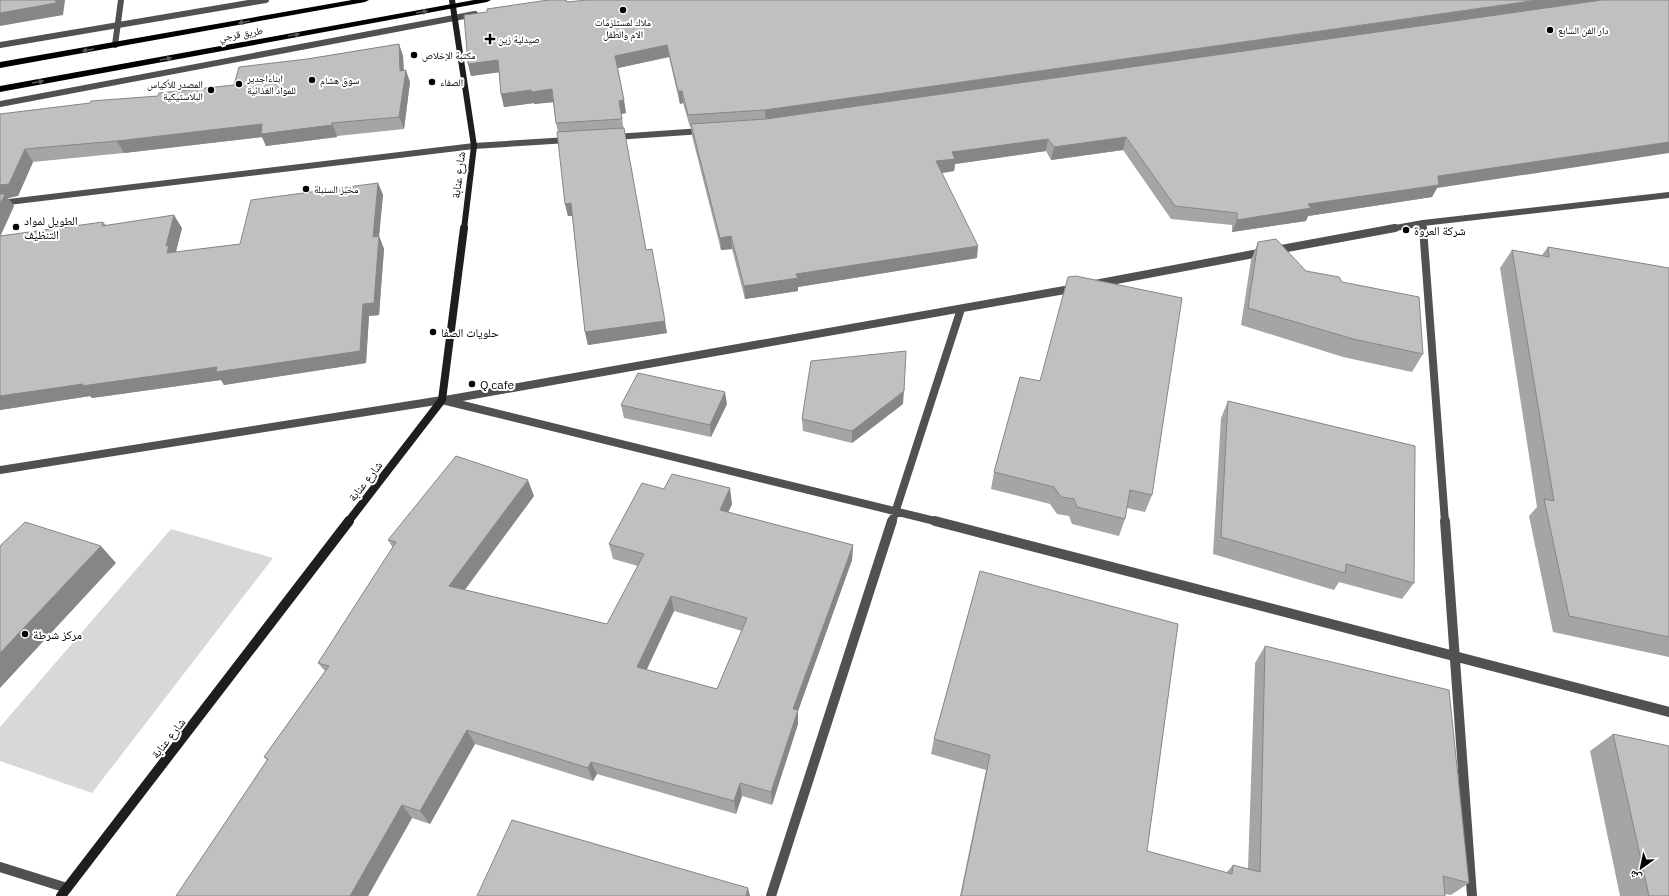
<svg xmlns="http://www.w3.org/2000/svg" width="1669" height="896" font-family="'IBM Plex Sans','Noto Naskh Arabic',sans-serif">
<style>
.green{fill:#d8d8d8}
.lines{fill:none;stroke-linecap:round;stroke-linejoin:round}
.lane-far1{stroke:#515151;stroke-width:6}
.lane{stroke:#515151;stroke-width:10}
.street-far2{stroke:#515151;stroke-width:6}
.street-far1{stroke:#515151;stroke-width:8}
.street{stroke:#515151;stroke-width:10}
.secondary-far2{stroke:#1e1e1e;stroke-width:6}
.secondary-far1{stroke:#1e1e1e;stroke-width:8}
.secondary{stroke:#1e1e1e;stroke-width:10}
.highway{fill:#000;fill-rule:evenodd}
.wall{fill:#a5a5a5;fill-rule:evenodd}
.shaded-wall{fill:#868686}
.building{fill:#c0c0c0;stroke:#868686;fill-rule:evenodd}
.oneway{fill:#595959}
.poi-dot{fill:#000;stroke:#fff;stroke-width:1.5}
.labels{text-anchor:middle;dominant-baseline:central;stroke-width:4;stroke-linejoin:round;paint-order:stroke}
.far-poi-label{font-size:10px;fill:#000;stroke:#fff;text-anchor:start}
.far-street-label{font-size:10px;fill:#000;stroke:#fff}
.street-label{font-size:12px;fill:#000;stroke:#fff}
.poi-label{font-size:12px;fill:#000;stroke:#fff;text-anchor:start}
</style>
<rect width="100%" height="100%" fill="#fff"/>
<path class="green" d="M 171,529 L 273,558 L 92,793 L 0,761 L 0,727 Z"/>
<g class="lines">
<path class="lane-far1" d="M 115,45 L 121,0"/>
<path class="lane" d="M 0,867 L 67,888"/>
<path class="street-far2" d="M 0,45 L 266,0
M 0,104 L 475,14
M 615,137 L 702,131
M 0,203 L 474,146 L 568,140
M 1423,223 L 1423,229
M 1390,229 L 1423,223 L 1669,195"/>
<path class="street-far1" d="M 1423,228 L 1445,522
M 1276,250 L 1395,228
M 1095,284 L 1264,252
M 445,400 L 1076,288
M 0,470 L 442,400 L 939,522
M 892,522 L 961,309"/>
<path class="street" d="M 935,521 L 1669,712
M 1445,521 L 1472,896
M 771,896 L 892,521"/>
<path class="secondary-far2" d="M 452,0 L 474,146 L 464,229"/>
<path class="secondary-far1" d="M 348,522 L 442,400 L 464,228"/>
<path class="secondary" d="M 61,896 L 349,521"/>
<path class="highway" d="M 352,0 L 369,0 L 365,2 L 0,68 L 0,62 Z
M 474,0 L 491,0 L 487,2 L 0,92 L 0,86 Z"/>
</g>
<path class="wall" d="M 567,2 L 1437,188 L 1432,197 L 1308,216 L 1306,221 L 1232,232 L 1232,225 L 1171,219 L 1123,150 L 1051,160 L 1046,151 L 955,164 L 954,171 L 942,173 L 977,258 L 798,287 L 798,291 L 745,299 L 732,249 L 721,250 L 692,136 L 691,127 L 690,127 L 683,103 L 680,104 L 669,57 L 618,68 L 626,113 L 621,114 L 646,250 L 667,333 L 588,345 L 585,332 L 572,216 L 568,216 L 565,204 L 558,132 L 556,123 L 553,102 L 534,104 L 534,103 L 504,107 L 501,94 L 499,72 L 471,76 L 468,64 Z
M 399,44 L 403,56 L 404,71 L 410,82 L 404,129 L 337,136 L 337,137 L 266,146 L 262,137 L 124,153 L 33,162 L 18,196 L 8,198 L 14,206 L 0,236 L 103,222 L 106,225 L 182,228 L 176,252 L 240,244 L 378,183 L 383,195 L 379,236 L 384,249 L 379,315 L 369,316 L 366,363 L 224,385 L 221,380 L 92,398 L 90,396 L 0,410 L 0,114 L 158,96 L 234,85 L 307,59 Z
M 1258,242 L 1306,271 L 1342,282 L 1423,354 L 1412,372 L 1343,357 L 1241,325 L 1251,260 Z
M 1548,247 L 1669,268 L 1669,657 L 1553,632 L 1529,516 L 1537,507 L 1500,268 L 1512,250 L 1542,255 Z
M 1020,377 L 1152,495 L 1145,512 L 1127,508 L 1125,519 L 1119,536 L 1072,524 L 1069,516 L 1057,514 L 1050,504 L 991,489 L 994,472 Z
M 1228,401 L 1414,583 L 1402,599 L 1339,582 L 1334,590 L 1213,554 L 1221,418 Z
M 727,404 L 711,437 L 624,418 L 621,405 Z
M 903,404 L 852,443 L 803,431 L 802,419 Z
M 664,489 L 732,504 L 728,512 L 853,545 L 852,560 L 798,711 L 798,724 L 772,805 L 742,796 L 736,814 L 597,774 L 593,781 L 475,744 L 430,824 L 412,818 L 368,896 L 176,896 L 267,760 L 264,757 L 325,671 L 318,663 L 393,548 L 388,540 L 534,496 L 465,590 L 607,624 L 638,566 L 613,559 L 609,544 ZM 674,611 L 742,631 L 717,689 L 646,670 Z
M 980,571 L 1147,851 L 1226,873 L 1233,865 L 1248,869 L 1255,663 L 1265,646 L 1469,883 L 1451,895 L 1445,894 L 1445,896 L 960,896 L 986,770 L 931,754 L 934,739 Z
M 1613,734 L 1669,896 L 1620,896 L 1590,751 Z"/>
<path class="shaded-wall" d="M 56,0 L 65,0 L 63,15 L 0,26 L 0,13 Z
M 1538,0 L 1615,0 L 766,123 L 765,110 Z
M 399,44 L 403,56 L 404,81 L 406,70 L 410,82 L 404,129 L 399,117 L 400,71 Z
M 667,45 L 669,57 L 618,68 L 615,56 Z
M 498,60 L 501,72 L 471,76 L 468,64 Z
M 552,89 L 555,102 L 534,104 L 534,103 L 504,107 L 501,94 L 531,90 Z
M 678,91 L 682,91 L 683,103 L 680,104 Z
M 624,100 L 626,113 L 621,114 L 619,101 Z
M 332,123 L 337,136 L 337,137 L 266,146 L 262,137 L 124,153 L 117,141 L 262,124 Z
M 1126,137 L 1123,150 L 1051,160 L 1054,147 Z
M 1048,139 L 1046,151 L 955,164 L 954,171 L 935,174 L 936,161 L 952,152 Z
M 1669,142 L 1669,153 L 1437,188 L 1432,197 L 1308,216 L 1306,221 L 1232,232 L 1237,220 L 1438,176 Z
M 25,149 L 33,162 L 18,196 L 8,198 L 14,206 L 0,237 L 0,185 Z
M 378,183 L 383,195 L 379,236 L 384,249 L 379,315 L 369,316 L 366,363 L 224,385 L 221,380 L 92,398 L 90,396 L 0,410 L 0,396 L 363,304 L 373,237 Z
M 571,203 L 574,216 L 568,216 L 565,204 Z
M 174,215 L 182,228 L 175,255 L 167,253 L 166,246 Z
M 731,236 L 732,249 L 721,250 L 720,238 Z
M 978,246 L 977,258 L 798,287 L 798,291 L 745,299 L 744,286 L 796,274 Z
M 665,321 L 667,333 L 588,345 L 585,332 Z
M 904,391 L 903,404 L 852,443 L 852,431 Z
M 725,392 L 727,404 L 711,437 L 710,425 Z
M 528,480 L 534,496 L 456,601 L 449,586 Z
M 730,488 L 732,504 L 722,526 L 720,510 Z
M 853,545 L 852,560 L 798,711 L 798,724 L 772,805 L 771,792 L 793,709 Z
M 101,546 L 116,563 L 0,688 L 0,653 Z
M 671,596 L 674,611 L 641,682 L 637,667 Z
M 467,730 L 475,744 L 430,824 L 420,811 Z
M 591,762 L 597,774 L 593,781 L 588,768 Z
M 740,783 L 742,796 L 736,814 L 734,801 Z
M 402,805 L 412,818 L 368,896 L 350,896 Z
M 748,888 L 750,896 L 746,896 Z"/>
<path class="building" d="M 0,0 L 56,0 L 56,3 L 0,13 Z
M 548,0 L 566,0 L 567,2 L 587,0 L 1538,0 L 765,110 L 688,115 L 682,91 L 678,91 L 667,45 L 615,56 L 624,100 L 619,101 L 622,119 L 556,123 L 552,89 L 531,92 L 531,90 L 501,94 L 498,60 L 468,64 L 464,15 L 487,12 L 487,9 Z
M 1602,0 L 1669,0 L 1669,142 L 1438,176 L 1439,185 L 1308,204 L 1311,208 L 1237,220 L 1237,213 L 1175,206 L 1126,137 L 1054,147 L 1048,139 L 952,152 L 955,159 L 936,161 L 978,246 L 796,274 L 798,278 L 744,286 L 731,236 L 720,238 L 691,124 L 766,119 Z
M 399,44 L 400,71 L 406,70 L 399,117 L 332,123 L 332,125 L 261,134 L 262,124 L 117,141 L 25,149 L 9,184 L 0,185 L 0,114 L 90,103 L 91,101 L 158,96 L 159,93 L 234,85 L 239,67 L 307,59 Z
M 624,128 L 646,250 L 652,249 L 665,321 L 585,332 L 571,203 L 565,204 L 557,132 Z
M 378,183 L 373,237 L 379,236 L 374,303 L 363,304 L 360,351 L 216,372 L 217,367 L 82,386 L 83,384 L 0,396 L 0,236 L 103,222 L 102,226 L 174,215 L 166,246 L 169,245 L 167,253 L 240,244 L 251,200 Z
M 0,194 L 5,194 L 0,204 Z
M 1276,239 L 1306,271 L 1339,277 L 1342,282 L 1419,297 L 1423,354 L 1353,339 L 1248,308 L 1258,242 Z
M 1548,247 L 1669,268 L 1669,637 L 1569,616 L 1544,499 L 1554,501 L 1512,250 L 1549,257 Z
M 1076,276 L 1182,298 L 1152,495 L 1130,490 L 1125,519 L 1077,507 L 1074,499 L 1061,497 L 1054,487 L 994,472 L 1020,377 L 1040,381 L 1068,277 Z
M 906,351 L 904,391 L 852,431 L 802,419 L 811,361 Z
M 638,373 L 725,392 L 710,425 L 621,405 Z
M 1228,401 L 1415,446 L 1414,583 L 1346,564 L 1345,573 L 1221,537 Z
M 456,456 L 528,480 L 449,586 L 607,624 L 644,554 L 609,544 L 642,483 L 664,489 L 672,474 L 730,488 L 720,510 L 853,545 L 793,709 L 798,710 L 771,792 L 740,783 L 734,801 L 591,762 L 588,768 L 467,730 L 420,811 L 402,805 L 350,896 L 176,896 L 268,759 L 264,757 L 329,666 L 318,663 L 396,542 L 388,540 ZM 671,596 L 747,618 L 717,689 L 637,667 Z
M 25,522 L 101,546 L 0,653 L 0,546 Z
M 980,571 L 1178,624 L 1147,851 L 1232,874 L 1233,865 L 1260,872 L 1265,646 L 1449,690 L 1469,883 L 1443,876 L 1445,896 L 961,896 L 990,755 L 934,739 Z
M 1613,734 L 1669,746 L 1669,896 L 1649,896 Z
M 512,820 L 748,888 L 746,896 L 477,896 Z"/>
<defs><path id="oneway-solid" d="M-6-.8H1V-3.2L6.5 0L1 3.2V.8H-6Z"/></defs>
<g class="oneway">
<use href="#oneway-solid" transform="translate(422 12) rotate(-10)"/>
<use href="#oneway-solid" transform="translate(244 22) rotate(170)"/>
<use href="#oneway-solid" transform="translate(294 35) rotate(-10)"/>
<use href="#oneway-solid" transform="translate(88 50) rotate(170)"/>
<use href="#oneway-solid" transform="translate(166 59) rotate(-10)"/>
<use href="#oneway-solid" transform="translate(38 82) rotate(-10)"/>
</g>
<g class="poi-dot">
<circle cx="623" cy="10" r="4"/>
<circle cx="1550" cy="30" r="4"/>
<path d="M488 33h4v4h4v4h-4v4h-4v-4h-4v-4h4z"/>
<circle cx="414" cy="55" r="4"/>
<circle cx="312" cy="80" r="4"/>
<circle cx="432" cy="82" r="4"/>
<circle cx="239" cy="84" r="4"/>
<circle cx="211" cy="90" r="4"/>
<circle cx="306" cy="189" r="4"/>
<circle cx="16" cy="227" r="4"/>
<circle cx="1406" cy="230" r="4"/>
<circle cx="433" cy="332" r="4"/>
<circle cx="472" cy="384" r="4"/>
<circle cx="25" cy="634" r="4"/>
</g>
<g class="labels">
<g class="far-poi-label">
<text x="623" y="22" text-anchor="middle">ملاك لمستلزمات<tspan x="623" dy="12">الام والطفل</tspan></text>
<text x="1558" y="30">دار الفن السابع</text>
<text x="498" y="39">صيدلية زين</text>
<text x="422" y="55">مكتبة الإخلاص</text>
<text x="247" y="78">ابناءاجدير<tspan x="247" dy="12">للمواد الغذائية</tspan></text>
<text x="320" y="80">سوق هشام</text>
<text x="440" y="82">الصفاء</text>
<text x="203" y="84" text-anchor="end">المصدر للأكياس<tspan x="203" dy="12">البلاستيكية</tspan></text>
<text x="314" y="189">مخبز السنبلة</text>
</g>
<g class="far-street-label">
<text transform="translate(241 34) rotate(-10)">طريق قرجي</text>
</g>
<g class="street-label">
<text transform="translate(458 175) rotate(-83)">شارع عنابة</text>
<text transform="translate(365 481) rotate(-52)">شارع عنابة</text>
<text transform="translate(168 738) rotate(-52)">شارع عنابة</text>
</g>
<g class="poi-label">
<text x="24" y="220">الطويل لمواد<tspan x="24" dy="14">التنظيف</tspan></text>
<text x="1414" y="230">شركة العروة</text>
<text x="441" y="332">حلويات الصفا</text>
<text x="480" y="384">Q cafe</text>
<text x="33" y="634">مركز شرطة</text>
</g>
</g>
<g transform="translate(1641 868) rotate(213)" stroke="#ffffff" stroke-width="3" paint-order="stroke">
<path d="M0-3L7 15L0 10L-7 15Z" fill="#000000"/>
<text y="-6" font-size="11" font-weight="bold" text-anchor="middle" fill="#000000">ش</text>
</g>
</svg>
